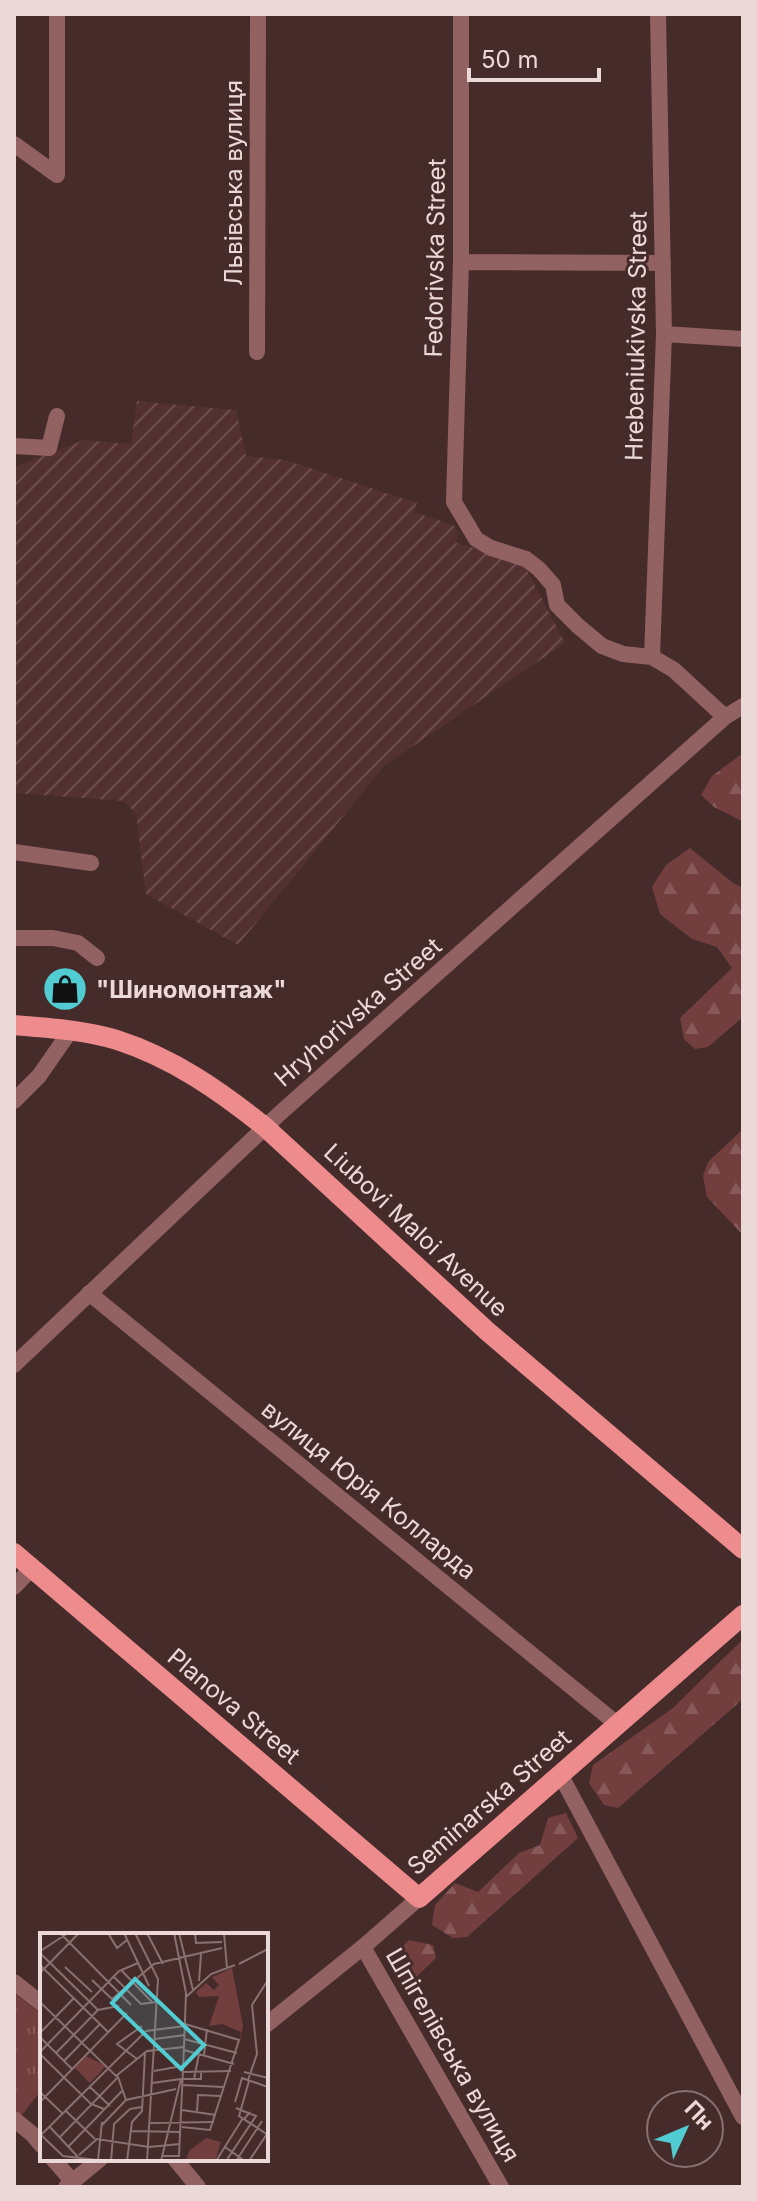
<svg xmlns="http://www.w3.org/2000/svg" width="757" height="2201" font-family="Inter,sans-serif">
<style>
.industrial{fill:url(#industrial-furrows)}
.grass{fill:url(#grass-tufts)}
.forest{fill:url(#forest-firs)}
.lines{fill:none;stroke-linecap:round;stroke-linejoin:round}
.minor{stroke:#926161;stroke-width:16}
.tertiary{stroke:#926161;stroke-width:16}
.primary{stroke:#ee8b8c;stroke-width:20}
.labels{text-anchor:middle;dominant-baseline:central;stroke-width:6;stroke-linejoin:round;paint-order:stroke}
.street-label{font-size:24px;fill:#ebd9d8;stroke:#462b2b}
.poi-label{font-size:24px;font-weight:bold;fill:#ebd9d8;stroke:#462b2b;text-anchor:start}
.inset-road{fill:none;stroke:#887170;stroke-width:2}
.view{fill:#51ccd2;fill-opacity:0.15;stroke:#51ccd2;stroke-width:4}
.inset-edge{fill:none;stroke:#ebd9d8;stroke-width:4}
</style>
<defs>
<pattern id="industrial-furrows" width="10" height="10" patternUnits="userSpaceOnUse" patternTransform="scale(2)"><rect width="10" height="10" fill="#543131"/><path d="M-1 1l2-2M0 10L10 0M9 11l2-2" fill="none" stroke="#6d4e4e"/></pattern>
<pattern id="grass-tufts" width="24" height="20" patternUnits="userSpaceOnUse" patternTransform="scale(2)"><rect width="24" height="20" fill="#733e3e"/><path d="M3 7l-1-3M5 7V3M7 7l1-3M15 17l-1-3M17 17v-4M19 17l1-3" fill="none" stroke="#875959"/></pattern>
<pattern id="forest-firs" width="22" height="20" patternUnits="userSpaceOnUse" patternTransform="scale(2)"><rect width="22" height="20" fill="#733e3e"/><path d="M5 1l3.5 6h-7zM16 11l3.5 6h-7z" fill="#875959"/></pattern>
</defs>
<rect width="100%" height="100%" fill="#462b2b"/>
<path class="industrial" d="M 137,401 L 236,410 L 246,456 L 285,460 L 417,503 L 414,512 L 453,525 L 458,533 L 456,543 L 522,561 L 565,643 L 385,765 L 238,945 L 146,894 L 136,814 L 124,801 L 14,793 L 14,467 L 84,440 L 131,444 Z"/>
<path class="grass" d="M 14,1993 L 42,2015 L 42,2089 L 21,2116 L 14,2110 Z"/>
<path class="forest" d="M 743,753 L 743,824 L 740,820 L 714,807 L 701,795 L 712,776 Z
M 690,848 L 733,883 L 743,888 L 743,1017 L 708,1047 L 695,1049 L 684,1039 L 680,1018 L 732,968 L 717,947 L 692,939 L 660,914 L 652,887 L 666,865 Z
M 743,1129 L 743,1235 L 707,1197 L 703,1176 L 708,1162 Z
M 743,1639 L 743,1699 L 618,1808 L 604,1805 L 589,1783 L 593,1765 L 673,1708 Z
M 566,1813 L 578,1838 L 467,1937 L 453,1938 L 432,1925 L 435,1905 L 455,1883 L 478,1892 L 519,1853 L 540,1845 L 548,1818 Z
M 409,1940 L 433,1945 L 436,1958 L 413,1980 L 405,1983 L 396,1978 L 388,1962 Z"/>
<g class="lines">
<path class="minor" d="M 461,14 L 461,262 L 454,502 L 476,539 L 491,548 L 526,559 L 539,569 L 553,585 L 557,605 L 578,626 L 602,646 L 623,654 L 652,657 L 674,670 L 725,717
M 14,144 L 57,175
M 57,175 L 57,14
M 461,262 L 663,263
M 664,334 L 743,339
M 257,352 L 258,14
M 14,446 L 49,448 L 57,416
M 652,657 L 664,334 L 658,14
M 14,852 L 91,863
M 14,938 L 53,938 L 78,943 L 97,958
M 14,1101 L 39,1076 L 71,1030
M 89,1293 L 617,1724
M 14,1365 L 278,1115 L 725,717 L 743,706
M 14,1587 L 32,1568
M 560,1774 L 743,2117
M 363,1947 L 501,2187
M 14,1982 L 42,2004
M 14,2119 L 32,2134 L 42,2146
M 53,2159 L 73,2182
M 175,2159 L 198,2187"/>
<path class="tertiary" d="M 266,2025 L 363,1947 L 419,1898
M 66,2187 L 100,2159"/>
<path class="primary" d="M 14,1025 C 49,1028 84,1030 117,1040 C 173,1058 220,1091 265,1127 L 487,1331 L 743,1549
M 14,1553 L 419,1898 L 743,1615"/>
</g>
<defs>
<g id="shop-disc" transform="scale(2.3)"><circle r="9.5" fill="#51ccd2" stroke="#462b2b"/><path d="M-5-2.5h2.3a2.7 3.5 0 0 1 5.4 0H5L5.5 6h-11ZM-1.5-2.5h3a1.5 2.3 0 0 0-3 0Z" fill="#111"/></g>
</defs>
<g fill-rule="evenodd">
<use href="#shop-disc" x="65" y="989"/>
</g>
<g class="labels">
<g class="street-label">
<text transform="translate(233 183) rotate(-90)">Львівська вулиця</text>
<text transform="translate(435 258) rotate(-89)">Fedorivska Street</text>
<text transform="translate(636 336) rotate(-89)">Hrebeniukivska Street</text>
<text transform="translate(358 1012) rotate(-41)">Hryhorivska Street</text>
<text transform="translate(416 1230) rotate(43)">Liubovi Maloi Avenue</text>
<text transform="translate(369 1490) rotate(39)">вулиця Юрія Колларда</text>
<text transform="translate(234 1706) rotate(40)">Planova Street</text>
<text transform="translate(489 1802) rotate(-41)">Seminarska Street</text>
<text transform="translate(453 2055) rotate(60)">Шпігелівська вулиця</text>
</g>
<g class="poi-label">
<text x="96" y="989">"Шиномонтаж"</text>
</g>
</g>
<g transform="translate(40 1933)">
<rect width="228" height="228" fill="#462b2b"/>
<path d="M 166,205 L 181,209 L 175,228 L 146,228 L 149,218 Z" fill="#733e3e"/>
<path d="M 192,35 L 203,93 L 197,121 L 201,99 L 182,91 L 169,93 L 179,63 L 159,64 L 156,59 L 166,50 L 174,57 L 179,52 L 172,44 Z" fill="#733e3e"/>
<path d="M 46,123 L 66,133 L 50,150 L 35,135 Z" fill="#733e3e"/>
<path class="inset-road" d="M 20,0 L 91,72M 68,0 L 77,15 L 87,7M 84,0 L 109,53M 95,0 L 118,46 L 107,228M 107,0 L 123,31M 139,0 L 153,57M 155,0 L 156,10 L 182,9M 184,0 L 187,35M 2,17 L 28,0M 0,20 L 58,77M 199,31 L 228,16M 0,32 L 68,99M 25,34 L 52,59M 82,38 L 112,69M 0,40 L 39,0M 74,44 L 101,71 L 116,69M 52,47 L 73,67M 159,48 L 161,21M 146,64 L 171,41 L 195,32M 72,66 L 114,31 L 182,15M 0,69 L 76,143 L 107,118 L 144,114 L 146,60 L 134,0M 0,100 L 33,66M 0,104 L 32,136M 115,106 L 145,102M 144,106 L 197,120M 144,117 L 194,131M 0,119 L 79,38 L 98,30M 16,120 L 58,77 L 79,73M 0,121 L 51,171 L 64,176M 164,122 L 167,96M 97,126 L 77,111 L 102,93M 24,128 L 60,91M 114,138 L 142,133M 142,139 L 191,138M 204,139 L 228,145M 141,146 L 161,146 L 161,140M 154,146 L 159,121M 208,147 L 217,121 L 212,72 L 228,47M 209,148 L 199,183 L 228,202M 112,150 L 141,146M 142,152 L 183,154M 49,153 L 70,173M 0,159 L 22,180M 0,169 L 87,80M 195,169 L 202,145 L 228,154M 142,177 L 176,182M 26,178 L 55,206M 157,178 L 158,162 L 181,163M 210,179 L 204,186 L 228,202M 109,190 L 174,189M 62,192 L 86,167 L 136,156M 9,193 L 38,224M 142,194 L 170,197 L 199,107 L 145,91M 90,198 L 140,199M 0,201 L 23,223 L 66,228M 0,203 L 106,98 L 145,93M 20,204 L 78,144 L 86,167M 29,213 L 82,158M 185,214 L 205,228M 39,222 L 57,206 L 109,214 L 140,211M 122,223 L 139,223 L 144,114M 58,227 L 62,189M 71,228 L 74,191 L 90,176 L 102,174M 87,228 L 92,189 L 102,178 L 105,120M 121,228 L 141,146M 176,228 L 203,185M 186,228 L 216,183 L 196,175M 196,228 L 222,188M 209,228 L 227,201"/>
<path class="view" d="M 95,46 L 164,112 L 141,136 L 72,70 Z"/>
<rect width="228" height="228" class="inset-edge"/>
</g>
<rect width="757" height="2201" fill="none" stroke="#ebd9d8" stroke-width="32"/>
<g transform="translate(685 2129) rotate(46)"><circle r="38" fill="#462b2b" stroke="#887170" stroke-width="2"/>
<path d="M0-6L14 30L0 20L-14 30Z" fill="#51ccd2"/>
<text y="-12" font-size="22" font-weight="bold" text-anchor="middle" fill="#ebd9d8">Пн</text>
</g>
<path d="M469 68v12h130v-12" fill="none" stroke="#ebd9d8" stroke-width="4"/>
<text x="481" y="68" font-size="24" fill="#ebd9d8" stroke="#462b2b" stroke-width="6" paint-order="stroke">50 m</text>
</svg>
